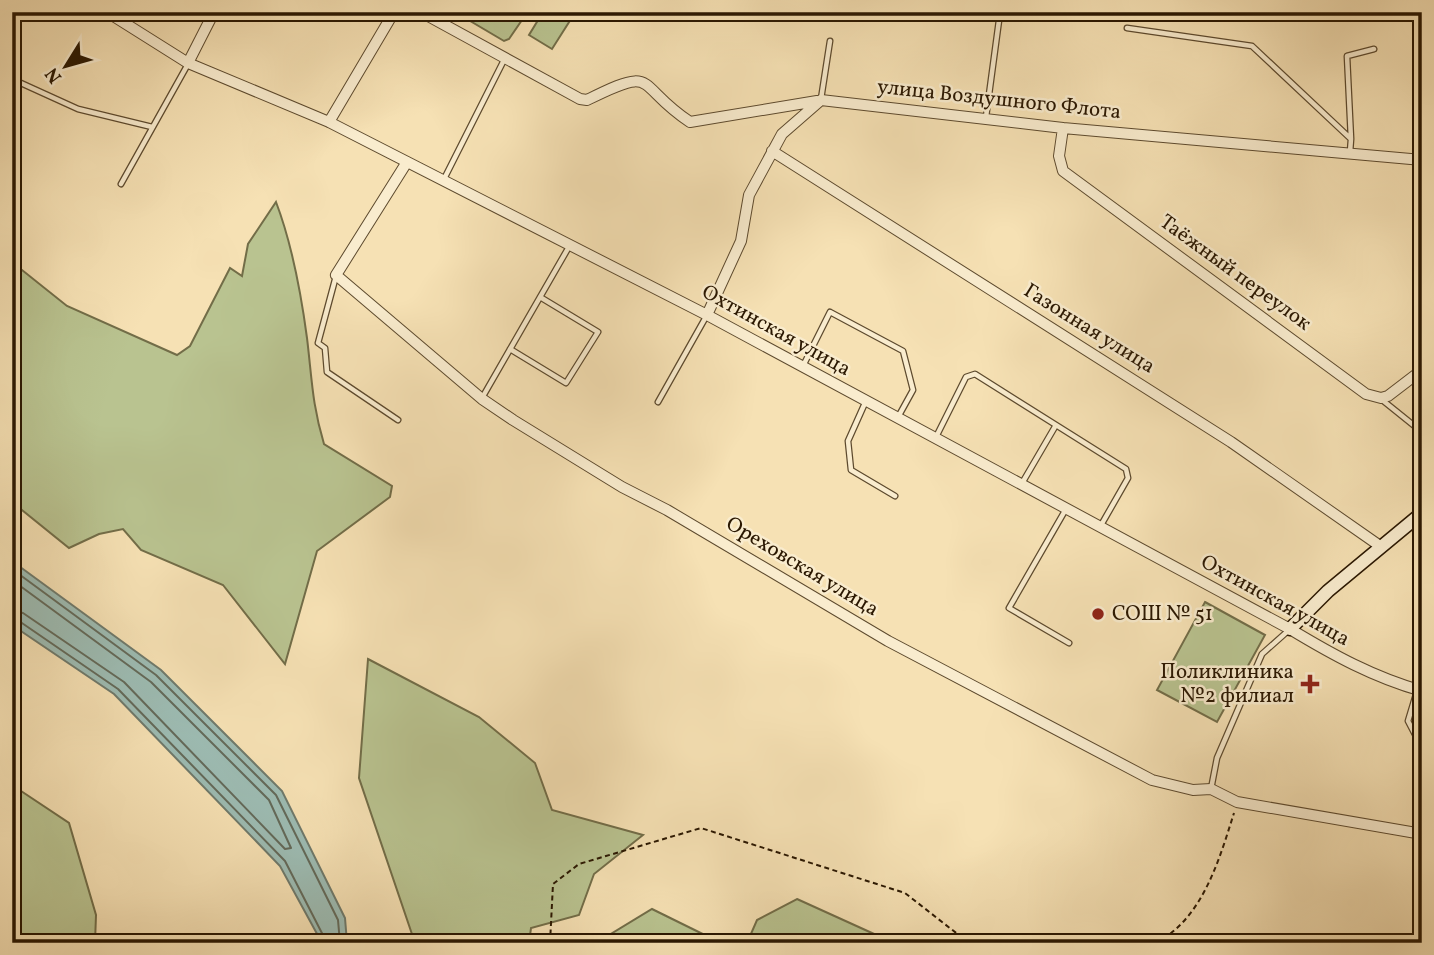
<svg xmlns="http://www.w3.org/2000/svg" width="1434" height="955" font-family="Vollkorn,serif">
<style>
.green{fill:#b9c390;stroke:#726d48;stroke-width:2}
.water{fill:#9dbcb3;stroke:#6f7a6c;stroke-width:2}
.lines{fill:none;stroke-linecap:round;stroke-linejoin:round}
.shore{stroke:#646a5a;stroke-width:2}
.lane-casing{stroke:#5d4a2e;stroke-width:7}
.street-casing{stroke:#5d4a2e;stroke-width:12}
.secondary-casing{stroke:#2a1701;stroke-width:15}
.path{stroke:#2a1701;stroke-width:2;stroke-dasharray:5 3.5;stroke-linecap:butt}
.lane{stroke:#f9ecce;stroke-width:4.5}
.street{stroke:#f9ecce;stroke-width:10}
.secondary{stroke:#f9ecce;stroke-width:12}
.poi-dot{fill:#8f2418;stroke:#f9ecce;stroke-width:2.5}
.labels{text-anchor:middle;dominant-baseline:central;stroke-width:5;stroke-linejoin:round;paint-order:stroke}
.street-label{font-size:21px;fill:#2a1701;stroke:#f9ecce}
.poi-label{font-size:21px;fill:#2a1701;stroke:#f9ecce;text-anchor:start}
</style>
<rect width="100%" height="100%" fill="#f6e1b4"/>
<filter id="stains"><feTurbulence type="fractalNoise" baseFrequency=".00286" numOctaves="4"/><feColorMatrix values="0 0 0 0 .2 0 0 0 0 .09 0 0 0 0 .02 0 0 0 .5 -.17"/></filter>
<radialGradient id="worn" r=".72"><stop offset=".6" stop-color="#630" stop-opacity="0"/><stop offset="1" stop-color="#630" stop-opacity=".3"/></radialGradient>
<path class="green" d="M 455,12 L 523,12 L 524,17 L 509,39 L 504,41 Z
M 543,12 L 561,12 L 571,19 L 552,49 L 529,35 Z
M 276,202 C 292,244 301,293 307,338 C 312,379 312,404 324,444 L 392,486 L 390,497 L 317,551 L 285,664 L 223,585 L 141,550 L 123,529 L 99,534 L 69,548 L 12,502 L 12,262 L 67,306 L 177,355 L 190,346 L 230,268 L 242,276 L 248,244 Z
M 1205,602 L 1265,635 L 1217,722 L 1157,690 Z
M 368,659 L 479,717 L 535,763 L 552,810 L 643,835 L 594,874 L 579,915 L 531,928 L 529,943 L 415,943 L 359,778 Z
M 12,785 L 69,823 L 96,915 L 95,943 L 12,943 Z
M 797,899 L 894,943 L 747,943 L 757,920 Z
M 652,909 L 721,943 L 596,943 Z"/>
<path class="water" d="M 12,561 L 161,670 L 282,791 L 345,918 L 347,943 L 322,943 L 280,866 L 114,694 L 12,625 Z"/>
<g class="lines">
<path class="shore" d="M 12,569 L 156,675 L 276,795 L 338,920 L 340,943
M 12,580 L 151,682 L 269,800 L 291,848 L 285,849 L 124,682 L 23,613 L 12,611
M 12,620 L 19,621 L 118,689 L 285,861 L 327,943"/>
<g class="lane-casing">
<path id="lane" d="M 1127,28 L 1252,46 L 1351,139 L 1350,152
M 12,79 L 78,109 L 152,127
M 821,99 L 830,41
M 986,117 L 1000,13
M 1351,139 L 1347,56 L 1374,49
M 444,179 L 504,60
M 121,184 L 188,64
M 336,276 L 318,343 L 325,348 L 327,372 L 398,420
M 510,349 L 566,383 L 598,332 L 540,297
M 803,366 L 830,312 L 903,351 L 913,390 L 897,419
M 482,398 L 570,245
M 1381,399 L 1422,432
M 658,402 L 707,315
M 865,403 L 848,441 L 851,470 L 895,496
M 935,439 L 966,377 L 975,374 L 1126,469 L 1128,478 L 1100,527
M 1021,485 L 1056,425
M 1066,509 L 1009,608 L 1069,643
M 1417,691 L 1408,721 L 1422,748
M 1211,789 L 1217,758 L 1262,654 L 1289,630"/>
</g>
<g class="street-casing">
<path id="street" d="M 107,12 L 188,63 L 329,122 L 707,315 L 1290,629 C 1333,655 1373,677 1422,691
M 421,12 L 580,99 L 587,100 C 659,64 634,85 690,122 L 817,101
M 188,63 L 214,12
M 329,122 L 394,12
M 1063,128 L 1059,156 L 1063,171 L 1366,394 L 1381,398 L 1388,396 L 1422,370
M 772,151 L 1231,442 L 1380,546
M 407,162 L 336,275 L 482,399 L 513,420 L 622,487 L 667,510 L 888,641 L 1152,780 L 1193,790 L 1211,789 L 1237,802 L 1422,834
M 707,315 L 741,241 L 749,195 L 782,134 L 821,100 L 1063,128 L 1422,160"/>
</g>
<g class="secondary-casing">
<path id="secondary" d="M 1290,629 L 1328,591 L 1422,513"/>
</g>
<path class="path" d="M 550,943 L 553,884 L 579,864 L 701,828 L 905,893 L 969,943
M 1156,943 C 1203,918 1219,860 1234,813"/>
<use href="#lane" class="lane"/>
<use href="#street" class="street"/>
<use href="#secondary" class="secondary"/>
</g>
<g class="poi-dot">
<circle cx="1098" cy="614" r="7"/>
<path d="M1306.5 673.5h7v7h7v7h-7v7h-7v-7h-7v-7h7z"/>
</g>
<g class="labels">
<g class="street-label">
<text transform="translate(999 100) rotate(6)">улица Воздушного Флота</text>
<text transform="translate(1235 273) rotate(36)">Таёжный переулок</text>
<text transform="translate(1089 329) rotate(32)">Газонная улица</text>
<text transform="translate(776 331) rotate(29)">Охтинская улица</text>
<text transform="translate(802 567) rotate(31)">Ореховская улица</text>
<text transform="translate(1275 601) rotate(29)">Охтинская улица</text>
</g>
<g class="poi-label">
<text x="1112" y="614">СОШ № 51</text>
<text x="1294" y="672" text-anchor="end">Поликлиника<tspan x="1294" dy="24">№2 филиал</tspan></text>
</g>
</g>
<rect width="1434" height="955" fill="none" stroke="#f6e1b4" stroke-width="42"/>
<rect x="14" y="14" width="1406" height="927" fill="none" stroke="#2a1701" stroke-width="3.5"/>
<rect x="21" y="21" width="1392" height="913" fill="none" stroke="#2a1701" stroke-width="2"/>
<g transform="translate(66 66) rotate(233)" stroke="#f9ecce" stroke-width="5" paint-order="stroke">
<path d="M0-5L12 26L0 18L-12 26Z" fill="#2a1701"/>
<text y="-10" font-size="19" font-weight="bold" text-anchor="middle" fill="#2a1701">N</text>
</g>
<rect width="100%" height="100%" filter="url(#stains)"/>
<rect width="100%" height="100%" fill="url(#worn)"/>
</svg>
